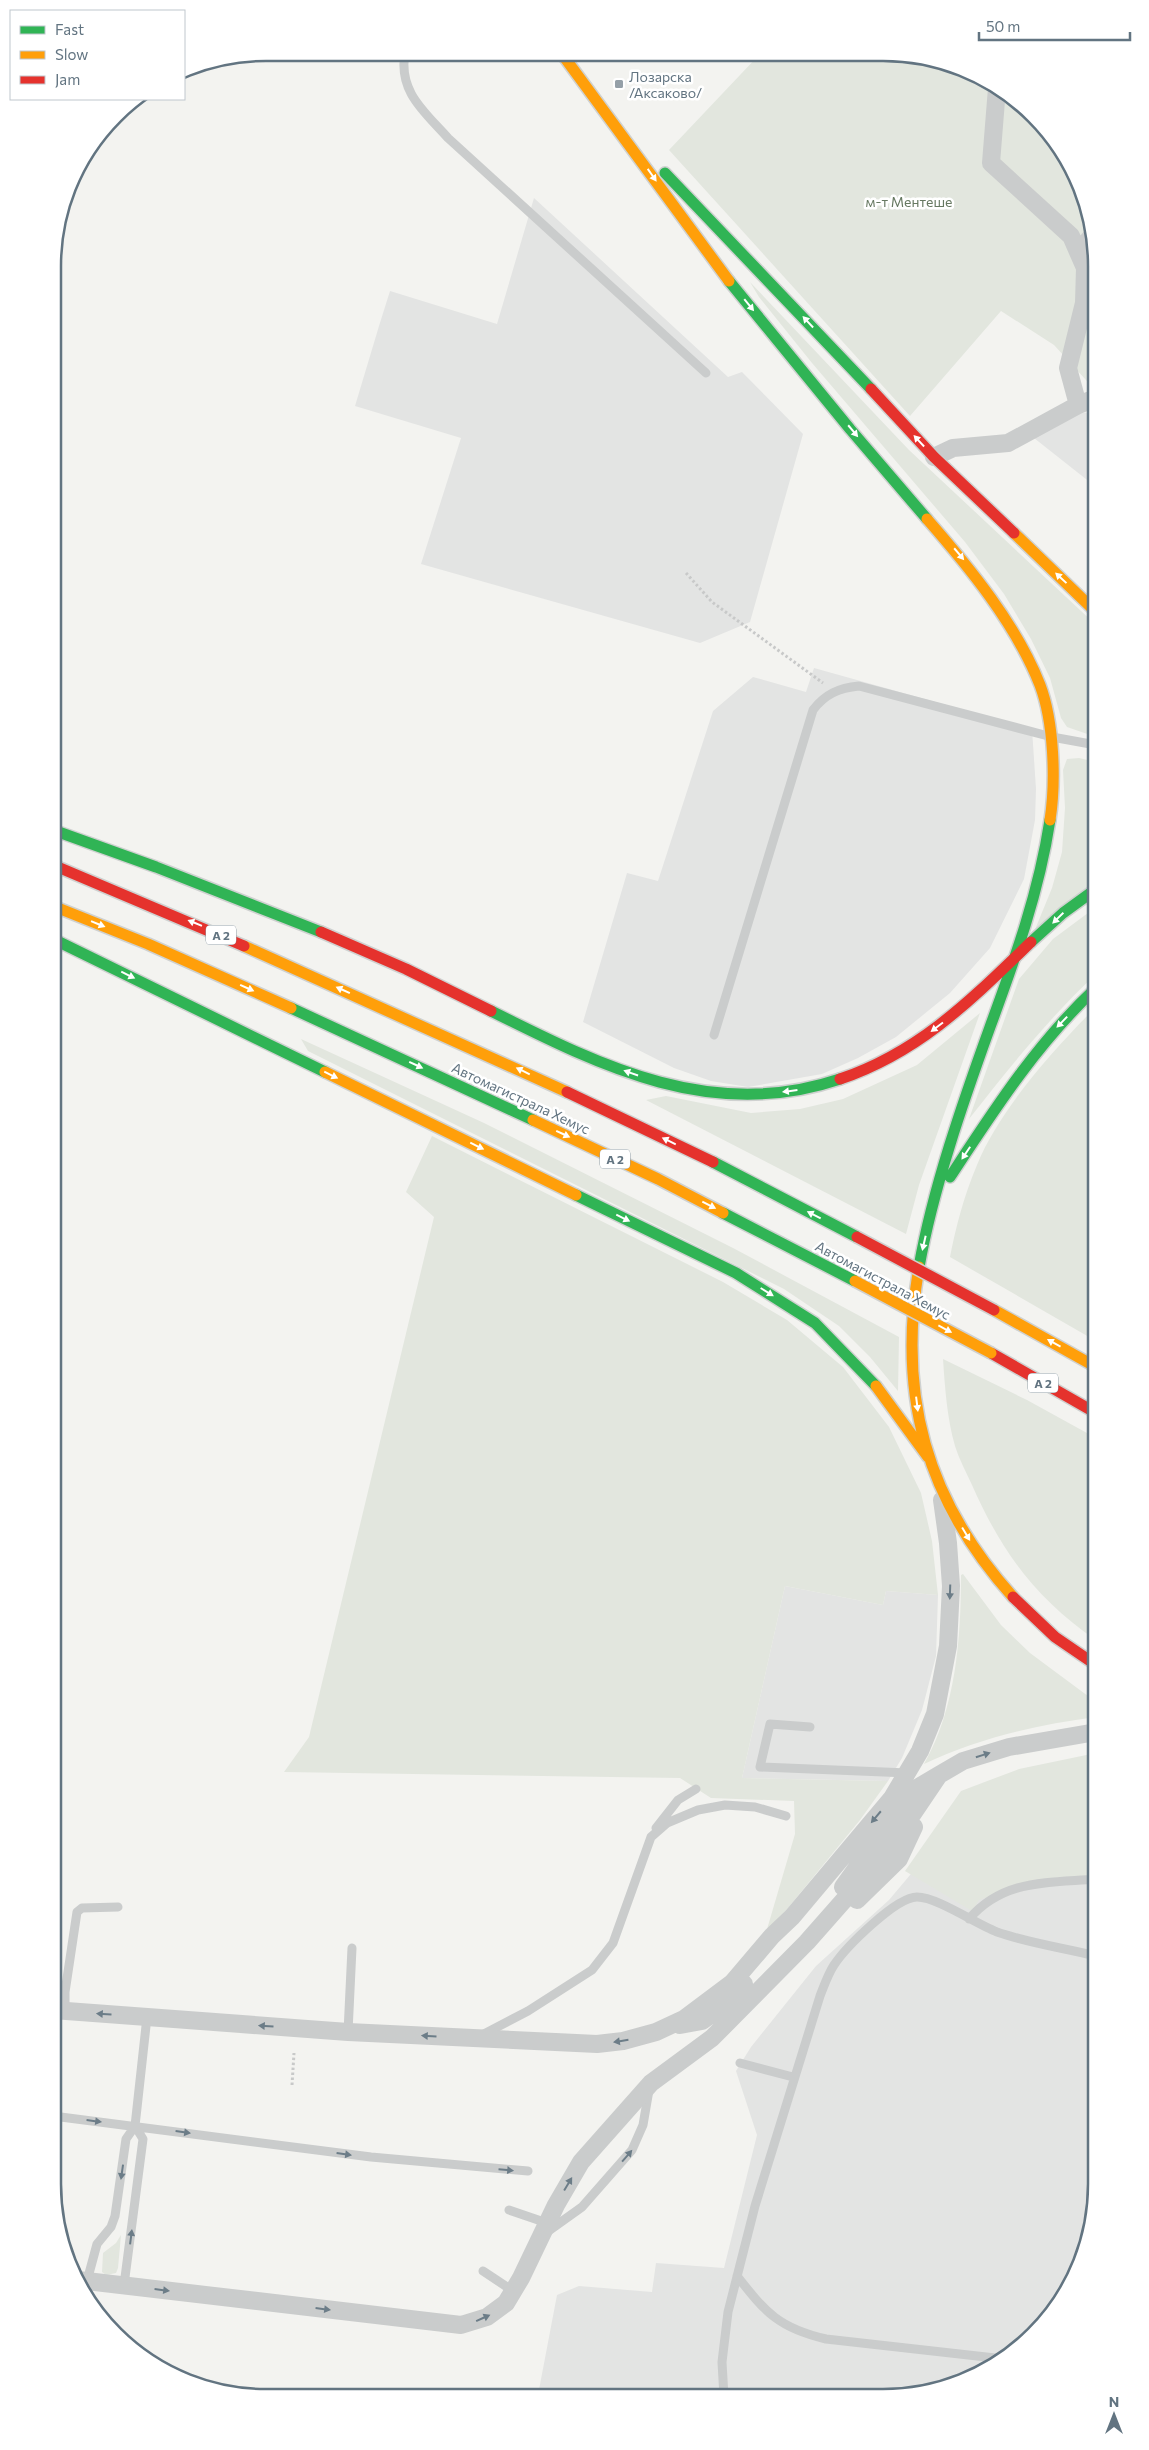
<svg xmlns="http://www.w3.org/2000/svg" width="1149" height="2450" font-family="Commissioner,sans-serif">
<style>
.built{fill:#e3e4e3}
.green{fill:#e2e6de}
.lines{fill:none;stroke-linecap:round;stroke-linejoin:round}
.fast-casing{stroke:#cfd1d0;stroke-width:14}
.slow-casing{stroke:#cfd1d0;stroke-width:14}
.jam-casing{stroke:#cfd1d0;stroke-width:14}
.path{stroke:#c8c9c9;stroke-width:3;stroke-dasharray:2.5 2.5;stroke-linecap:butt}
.lane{stroke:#cacccc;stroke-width:9}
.street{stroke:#cacccc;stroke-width:18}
.fast{stroke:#30b455;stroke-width:11}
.slow{stroke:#ff9f0a;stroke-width:11}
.jam{stroke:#e5322d;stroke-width:11}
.slow-bridge-casing{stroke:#cfd0cf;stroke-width:14;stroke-linecap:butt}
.jam-bridge-casing{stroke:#cfd0cf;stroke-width:14;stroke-linecap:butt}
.slow-bridge{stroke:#ff9f0a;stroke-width:11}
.jam-bridge{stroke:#e5322d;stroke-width:11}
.oneway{fill:#fff}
.oneway2{fill:#6c7d88}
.poi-dot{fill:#95a0a8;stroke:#fff;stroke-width:2}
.labels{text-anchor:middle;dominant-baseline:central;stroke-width:5;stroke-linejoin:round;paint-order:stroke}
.shield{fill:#fff;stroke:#919ea7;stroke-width:1}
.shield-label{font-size:12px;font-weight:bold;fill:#627481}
.poi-label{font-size:14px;fill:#627481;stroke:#fff;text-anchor:start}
.park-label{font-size:14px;fill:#667861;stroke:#fff}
.street-label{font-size:14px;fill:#627481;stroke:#fff}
.rim{fill:none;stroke:#627481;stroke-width:2.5}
</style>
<rect width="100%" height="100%" fill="#f3f3f0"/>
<path class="built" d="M 534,198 L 728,377 L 742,372 L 803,434 L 750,622 L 700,643 L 421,564 L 461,438 L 355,406 L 379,326 L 390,291 L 497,324 Z
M 1096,412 L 1096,487 L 1034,438 L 1079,413 Z
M 814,668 L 1032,729 L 1036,789 L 1035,820 L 1024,879 L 990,948 L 950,993 L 896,1037 L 858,1058 L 822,1074 L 748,1087 L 711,1081 L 674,1068 L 583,1022 L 627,873 L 658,881 L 713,711 L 753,677 L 806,692 Z
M 785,1586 L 883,1605 L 886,1591 L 938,1595 L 936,1656 L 922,1710 L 902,1758 L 888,1781 L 742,1778 Z
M 969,1805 L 1096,1807 L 1096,2198 L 1080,2265 L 1044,2324 L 1001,2362 L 938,2390 L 882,2397 L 538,2395 L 557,2295 L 579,2286 L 652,2292 L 656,2263 L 724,2268 L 757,2135 L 736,2071 L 751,2047 L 816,1966 L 889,1900 Z"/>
<path class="green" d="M 758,56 L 924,57 L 977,74 L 1024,106 L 1068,159 L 1089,211 L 1096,267 L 1096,391 L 1054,345 L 1001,311 L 910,416 L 669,150 Z
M 750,282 L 909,450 L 1096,625 L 1096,737 L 1067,727 L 1061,718 L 1050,678 L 1031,639 L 1004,594 L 965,542 L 812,363 L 759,297 Z
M 1079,758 L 1096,762 L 1096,881 L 1034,932 L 1052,888 L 1062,852 L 1065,808 L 1063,770 L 1067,759 Z
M 1096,907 L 1096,974 C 1049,1018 1009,1068 969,1119 L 1019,979 L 1053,939 Z
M 1096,1007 L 1096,1341 L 950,1257 C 956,1226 964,1196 977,1165 C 999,1110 1054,1049 1096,1007 Z
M 980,1013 L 919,1185 L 906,1234 L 646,1100 L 666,1096 L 751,1113 L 800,1109 L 843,1099 L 917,1065 Z
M 301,1039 L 484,1123 L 733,1248 L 899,1337 L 898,1391 L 870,1357 L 839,1326 L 784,1289 L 308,1051 Z
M 432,1136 L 723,1282 L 787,1320 L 843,1367 L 889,1427 L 921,1493 L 932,1541 L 938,1595 L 886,1591 L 883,1605 L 785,1586 L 742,1778 L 888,1781 L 860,1820 L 765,1936 L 795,1834 L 794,1801 L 711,1798 L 680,1778 L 284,1772 L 309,1737 L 434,1217 L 406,1192 Z
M 943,1359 L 1027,1400 L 1096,1438 L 1096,1640 C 1036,1599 1001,1551 972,1485 C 966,1472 959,1459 955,1446 C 947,1418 945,1388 943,1359 Z
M 963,1574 L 1001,1625 L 1030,1653 L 1096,1702 L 1096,1717 C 1036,1725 980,1738 924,1764 C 956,1708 961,1638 961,1575 Z
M 1096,1753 L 1096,1875 L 1033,1881 L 979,1900 L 972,1911 L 905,1871 L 961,1791 L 1019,1769 Z
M 121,2235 L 118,2268 L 116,2273 L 106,2275 L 102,2272 L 103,2253 L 116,2243 Z"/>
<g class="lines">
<g class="fast-casing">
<path id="fast" d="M 665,173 L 871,389
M 729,281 L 850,429 L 927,519
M 53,830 L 156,867 L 321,932
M 53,939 L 325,1072
M 1031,942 L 1063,913 L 1096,889
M 291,1008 L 533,1120
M 491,1011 C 603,1067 713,1122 840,1079
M 713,1162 L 857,1237
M 950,1177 C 994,1110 1037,1043 1096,988
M 576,1195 L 736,1273 L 815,1323 L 876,1386
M 723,1213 L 855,1281
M 919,1267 C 933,1188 963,1102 990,1027 C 1015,959 1039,892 1050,820"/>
</g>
<g class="slow-casing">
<path id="slow" d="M 562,54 L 729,281
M 927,519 C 969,567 1016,624 1040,685 C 1054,722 1056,781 1050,820
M 1014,533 L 1096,612
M 53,906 L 148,944 L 291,1008
M 244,946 L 567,1092
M 325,1072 L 576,1195
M 533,1120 L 658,1179 L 723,1213
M 919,1267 C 897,1395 926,1500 1013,1597
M 994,1310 L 1096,1367
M 876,1386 L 928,1457"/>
</g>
<g class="jam-casing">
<path id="jam" d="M 871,389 L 934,457 L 1014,533
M 53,865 L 244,946
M 321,932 L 406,969 L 491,1011
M 840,1079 C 920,1052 972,999 1031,942
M 567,1092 L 713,1162
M 991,1353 L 1096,1413
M 1013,1597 L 1055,1637 L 1096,1665"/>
</g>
<path class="path" d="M 686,573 L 712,602 L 823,683
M 292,2085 L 294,2053"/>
<path class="lane" d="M 405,53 C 398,92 425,112 448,138 L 706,373
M 714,1035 L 813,710 C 825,694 839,688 859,686 L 1052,737 L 1096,745
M 810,1727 L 770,1724 L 760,1767 L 908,1773
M 656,1828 L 678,1800 L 696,1789
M 969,1919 C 1003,1879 1048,1883 1096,1879
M 53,1987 L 65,1992 L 65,2011
M 65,1992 L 77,1912 L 82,1908 L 118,1907
M 348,2032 L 352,1948
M 482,2035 L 528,2011 L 592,1970 L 613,1943 L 651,1837 L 667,1823 L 698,1810 L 725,1805 L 755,1807 L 786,1816
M 740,2063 L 793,2077
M 53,2116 L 371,2157 L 528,2171
M 509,2210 L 547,2223
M 547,2232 L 582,2207 L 632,2150 L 643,2125 L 649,2090
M 483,2271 L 513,2291
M 737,2276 C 766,2313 779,2328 826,2339 L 1004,2359
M 87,2281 L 97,2244 L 111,2227 L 115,2216 L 126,2139 L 135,2126 L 147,2017
M 124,2285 L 143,2139 L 135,2126
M 724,2397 L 722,2362 L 728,2312 L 755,2206 L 820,1996 C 824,1986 828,1974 834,1965 C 846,1947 896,1897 917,1897 C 937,1897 976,1924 997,1932 C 1028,1943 1064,1948 1096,1956"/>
<path class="street" d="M 997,88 L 991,163 L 1071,236 L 1085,268 L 1084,303 L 1068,368 L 1078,405
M 1078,252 L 1092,236
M 934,457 L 953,448 L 1008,443 L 1078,405 L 1096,398
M 843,1887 L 912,1791 L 939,1775 L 963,1761 L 1009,1747 L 1096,1732
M 857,1900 L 899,1859 L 914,1827
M 53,2010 L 348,2032 L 597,2044 L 623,2041 L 656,2032 L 684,2019 L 732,1983 L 772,1936 L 792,1917 L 892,1798 L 920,1751 L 935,1714 L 948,1646 L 951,1586 L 948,1543 L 942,1500
M 680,2025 L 702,2021 L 728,2002 L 744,1984
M 78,2280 L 461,2325 L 487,2317 L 506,2303 L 521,2278 L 556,2205 L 581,2162 L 651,2083 L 712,2038 L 807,1942 L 889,1849 L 939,1775"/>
<use href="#fast" class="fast"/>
<use href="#slow" class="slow"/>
<use href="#jam" class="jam"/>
<g class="slow-bridge-casing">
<path id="slow-bridge" d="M 855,1281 L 991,1353"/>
</g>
<g class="jam-bridge-casing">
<path id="jam-bridge" d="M 857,1237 L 994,1310"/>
</g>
<use href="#slow-bridge" class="slow-bridge"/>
<use href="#jam-bridge" class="jam-bridge"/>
</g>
<defs><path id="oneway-solid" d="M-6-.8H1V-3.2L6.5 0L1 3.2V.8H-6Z" transform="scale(1.25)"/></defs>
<g class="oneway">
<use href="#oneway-solid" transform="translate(652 175) rotate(55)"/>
<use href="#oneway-solid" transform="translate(749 305) rotate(51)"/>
<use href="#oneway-solid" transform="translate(808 322) rotate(-133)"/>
<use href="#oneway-solid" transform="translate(853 431) rotate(50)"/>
<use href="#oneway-solid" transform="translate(919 441) rotate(-133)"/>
<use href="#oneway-solid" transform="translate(959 554) rotate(50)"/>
<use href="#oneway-solid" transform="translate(1061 578) rotate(-137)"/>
<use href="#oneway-solid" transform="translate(1058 918) rotate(136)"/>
<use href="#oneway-solid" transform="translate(195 923) rotate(-158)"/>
<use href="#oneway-solid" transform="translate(98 924) rotate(22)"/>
<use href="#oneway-solid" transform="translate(128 975) rotate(26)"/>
<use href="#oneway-solid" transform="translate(247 988) rotate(24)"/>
<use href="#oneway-solid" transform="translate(343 990) rotate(-156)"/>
<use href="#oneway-solid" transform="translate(1062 1022) rotate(134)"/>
<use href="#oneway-solid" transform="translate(937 1027) rotate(143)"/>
<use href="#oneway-solid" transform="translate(416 1065) rotate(25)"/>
<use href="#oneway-solid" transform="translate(523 1071) rotate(-154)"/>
<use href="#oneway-solid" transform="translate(631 1073) rotate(-161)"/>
<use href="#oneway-solid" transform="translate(331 1075) rotate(26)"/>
<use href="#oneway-solid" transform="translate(790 1091) rotate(173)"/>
<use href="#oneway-solid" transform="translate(563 1134) rotate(25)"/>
<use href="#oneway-solid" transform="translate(669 1141) rotate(-154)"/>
<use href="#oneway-solid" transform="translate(477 1146) rotate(26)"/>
<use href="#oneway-solid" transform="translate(966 1153) rotate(124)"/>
<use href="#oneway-solid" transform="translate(709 1205) rotate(27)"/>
<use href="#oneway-solid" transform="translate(814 1215) rotate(-153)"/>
<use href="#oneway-solid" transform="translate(623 1218) rotate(26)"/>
<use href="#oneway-solid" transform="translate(924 1243) rotate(103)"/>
<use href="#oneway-solid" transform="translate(767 1292) rotate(32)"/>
<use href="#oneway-solid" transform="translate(945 1329) rotate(28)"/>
<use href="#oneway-solid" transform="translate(1054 1343) rotate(-151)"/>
<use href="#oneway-solid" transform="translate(917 1404) rotate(83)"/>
<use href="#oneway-solid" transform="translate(966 1534) rotate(59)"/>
</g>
<g class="oneway2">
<use href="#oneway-solid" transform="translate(950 1592) rotate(92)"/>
<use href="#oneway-solid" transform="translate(983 1755) rotate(-18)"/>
<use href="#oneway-solid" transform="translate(876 1817) rotate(130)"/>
<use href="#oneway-solid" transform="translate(104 2014) rotate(-176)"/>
<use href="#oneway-solid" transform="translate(266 2026) rotate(-176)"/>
<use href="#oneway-solid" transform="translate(429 2036) rotate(-177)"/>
<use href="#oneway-solid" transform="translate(621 2041) rotate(171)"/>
<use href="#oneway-solid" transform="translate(94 2121) rotate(7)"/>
<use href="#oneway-solid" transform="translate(183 2132) rotate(8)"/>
<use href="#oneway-solid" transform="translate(344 2154) rotate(8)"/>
<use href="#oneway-solid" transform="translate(627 2156) rotate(-49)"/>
<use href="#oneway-solid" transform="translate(506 2170) rotate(5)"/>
<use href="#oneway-solid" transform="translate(122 2172) rotate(98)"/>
<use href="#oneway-solid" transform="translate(568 2184) rotate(-59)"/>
<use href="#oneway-solid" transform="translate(131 2237) rotate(-83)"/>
<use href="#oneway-solid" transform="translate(162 2290) rotate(7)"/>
<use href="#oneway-solid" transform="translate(323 2309) rotate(7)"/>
<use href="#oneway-solid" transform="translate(483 2318) rotate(-24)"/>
</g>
<rect class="poi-dot" x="614" y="79" width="10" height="10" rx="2.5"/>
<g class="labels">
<g class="shield">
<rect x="206" y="925.5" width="30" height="19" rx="4"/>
<rect x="600" y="1149.5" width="30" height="19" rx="4"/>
<rect x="1028" y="1373.5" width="30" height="19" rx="4"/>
</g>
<g class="shield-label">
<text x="221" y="935">A 2</text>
<text x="615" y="1159">A 2</text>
<text x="1043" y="1383">A 2</text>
</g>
<g class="poi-label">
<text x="629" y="76">Лозарска<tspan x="629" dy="16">/Аксаково/</tspan></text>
</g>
<g class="park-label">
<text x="909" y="201">м-т Ментeше</text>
</g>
<g class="street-label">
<text transform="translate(521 1098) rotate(25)">Автомагистрала Хемус</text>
<text transform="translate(883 1280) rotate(28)">Автомагистрала Хемус</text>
</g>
</g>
<path d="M0 0H1149V2450H0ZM266 61H883A205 205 0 0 1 1088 266V2184A205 205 0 0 1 883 2389H266A205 205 0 0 1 61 2184V266A205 205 0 0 1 266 61Z" fill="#fff" fill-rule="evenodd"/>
<path class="rim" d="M266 61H883A205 205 0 0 1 1088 266V2184A205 205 0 0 1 883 2389H266A205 205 0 0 1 61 2184V266A205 205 0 0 1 266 61Z"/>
<rect x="10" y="10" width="175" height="90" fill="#ffffff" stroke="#c0c7cd"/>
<rect x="20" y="26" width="25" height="8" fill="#30b455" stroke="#c0c7cd"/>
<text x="55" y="35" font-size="15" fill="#627481">Fast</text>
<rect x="20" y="51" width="25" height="8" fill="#ff9f0a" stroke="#c0c7cd"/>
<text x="55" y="60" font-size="15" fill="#627481">Slow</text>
<rect x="20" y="76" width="25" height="8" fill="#e5322d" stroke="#c0c7cd"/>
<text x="55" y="85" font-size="15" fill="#627481">Jam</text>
<g transform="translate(1114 2415)" stroke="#ffffff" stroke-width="4" paint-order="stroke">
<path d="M0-4L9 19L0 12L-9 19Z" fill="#627481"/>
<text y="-8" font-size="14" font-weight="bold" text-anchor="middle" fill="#627481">N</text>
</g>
<path d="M979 32v8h151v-8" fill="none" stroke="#627481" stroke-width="2.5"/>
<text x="986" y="32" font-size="15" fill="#627481" stroke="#ffffff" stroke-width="4" paint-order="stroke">50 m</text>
</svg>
